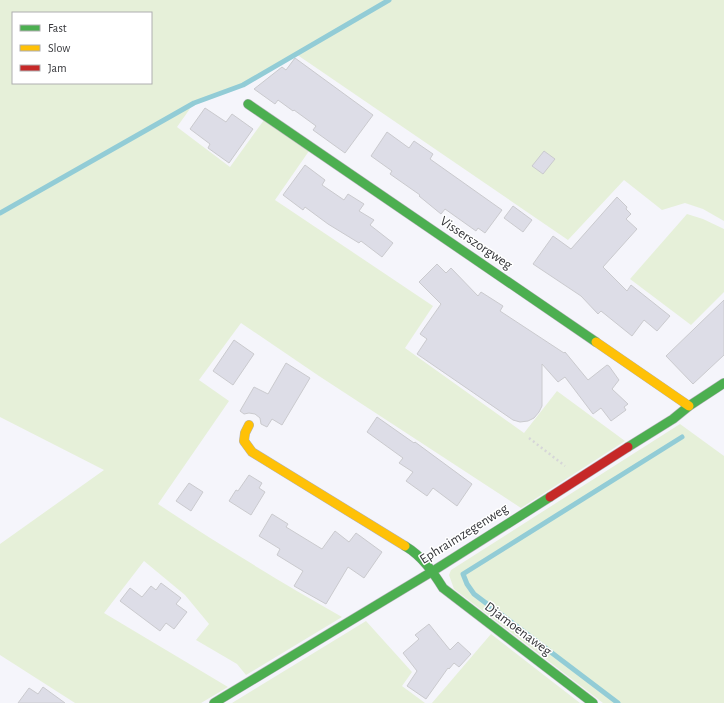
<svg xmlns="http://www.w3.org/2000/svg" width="724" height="703" font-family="'Alegreya Sans',sans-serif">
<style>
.green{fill:#e6f0d9;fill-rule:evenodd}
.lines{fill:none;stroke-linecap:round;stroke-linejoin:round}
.stream{stroke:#92ccd6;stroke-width:5}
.building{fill:#dddde7;stroke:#cacace}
.fast-casing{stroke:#b1b1b6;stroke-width:10}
.slow-casing{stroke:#b1b1b6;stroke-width:10}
.jam-casing{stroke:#b1b1b6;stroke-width:10}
.path{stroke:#d6d6d8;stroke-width:2.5;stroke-dasharray:2 3;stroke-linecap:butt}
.fast{stroke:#4caf50;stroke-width:9}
.slow{stroke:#ffc107;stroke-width:9}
.jam{stroke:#c62828;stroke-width:9}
.labels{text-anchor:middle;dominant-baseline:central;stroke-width:3;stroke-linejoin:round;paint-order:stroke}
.street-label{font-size:14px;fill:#343539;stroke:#fff}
</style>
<rect width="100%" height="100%" fill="#f5f5fb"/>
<path class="green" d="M 0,0 L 724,0 L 724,221 L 703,209 L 685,203 L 662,210 L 624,180 L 568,240 L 296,54 L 243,85 L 194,103 L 177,127 L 230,167 L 264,120 L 309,151 L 275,200 L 433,306 L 405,348 L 524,433 L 557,391 L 625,441 L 521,508 L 319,376 L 241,323 L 199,380 L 229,401 L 158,504 C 218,544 279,581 342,617 L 246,675 L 237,664 L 196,640 L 209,624 L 185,595 L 144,561 L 104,613 L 228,687 L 201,703 L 75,703 L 0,655 L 0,544 L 104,470 L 0,417 ZM 13,13 L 151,13 L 151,83 L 13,83 Z
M 687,214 L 703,219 L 724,229 L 724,292 L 691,325 L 630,279 Z
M 680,424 L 724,456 L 724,703 L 603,703 L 454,589 L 449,575 L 451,570 Z
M 366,621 L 412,672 L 402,686 L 425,703 L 232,703 Z
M 491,634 L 580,703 L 432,703 Z"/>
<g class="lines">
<path class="stream" d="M 0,213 L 194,103 L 243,85 L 389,0
M 618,703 L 474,594 L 467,584 L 463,574 L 682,437"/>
</g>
<path class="building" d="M 295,58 L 373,115 L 345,153 L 313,130 L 316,126 L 294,110 L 293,111 L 278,100 L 275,104 L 254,89 L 282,67 L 286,70 Z
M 205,108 L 226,122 L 232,114 L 253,129 L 229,163 L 208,148 L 210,144 L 190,129 Z
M 387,132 L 409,148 L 414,141 L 433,154 L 430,159 L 502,210 L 485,233 L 478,228 L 476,231 L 445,209 L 441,214 L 419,196 L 420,195 L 390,174 L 392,171 L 371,156 Z
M 544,151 L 555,159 L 543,174 L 532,166 Z
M 305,165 L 325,180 L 322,185 L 344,200 L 348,194 L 364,204 L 359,211 L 374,220 L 370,225 L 393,243 L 382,257 L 361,241 L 359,243 L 328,224 L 305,207 L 303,210 L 283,195 Z
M 617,197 L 627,207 L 626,209 L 631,214 L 626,219 L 637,229 L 603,267 L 627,291 L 631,285 L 670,316 L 657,331 L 644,320 L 632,336 L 601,311 L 598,314 L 581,296 L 533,264 L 553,236 L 571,249 Z
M 513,206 L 532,220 L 523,232 L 504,218 Z
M 437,264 L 446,273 L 451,268 L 478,296 L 481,292 L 503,306 L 500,311 L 564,353 L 565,352 L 588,380 L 607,365 L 609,366 L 619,380 L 612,389 L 628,404 L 624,407 L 626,410 L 611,421 L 601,408 L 593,414 L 565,377 L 558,382 L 542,364 L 542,406 L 539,412 L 534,418 L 528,421 L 520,422 L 513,420 L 417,354 L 427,339 L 420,334 L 441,304 L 419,282 Z
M 724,300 L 724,355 L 693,384 L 666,356 Z
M 234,340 L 254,354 L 233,385 L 213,371 Z
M 286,363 L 310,378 L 282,425 L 272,419 L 267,427 L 261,424 L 260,418 L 255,414 L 249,413 L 244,414 L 240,411 L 254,387 L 268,394 Z
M 377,417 L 414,443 L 415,442 L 472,484 L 457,506 L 433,488 L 427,496 L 406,481 L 413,472 L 399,463 L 403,458 L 367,432 Z
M 249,475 L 262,483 L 259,488 L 265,492 L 251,515 L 229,501 L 236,490 L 238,491 Z
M 189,483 L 203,492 L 191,511 L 176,501 Z
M 272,514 L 288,524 L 286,527 L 322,549 L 335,531 L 349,542 L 356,533 L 382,552 L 364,578 L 348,567 L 326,604 L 294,586 L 303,571 L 277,555 L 280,549 L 259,536 Z
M 161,583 L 181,598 L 176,604 L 187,612 L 174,629 L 166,623 L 160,631 L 120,601 L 130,588 L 142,597 L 151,586 L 156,590 Z
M 429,624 L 450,650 L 458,642 L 471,654 L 459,667 L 454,663 L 449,669 L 448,668 L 426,699 L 407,686 L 417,671 L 403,653 L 419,639 L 415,635 Z
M 43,687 L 65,703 L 18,703 L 29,688 L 38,694 Z"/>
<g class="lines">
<g class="fast-casing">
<path id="fast" d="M 248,104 L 596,342
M 628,447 L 673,419 L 689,406 L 724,383
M 405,546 C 422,556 433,572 443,588 L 593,703
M 214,703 L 433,571 L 550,497"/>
</g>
<g class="slow-casing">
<path id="slow" d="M 596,342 L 689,406
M 249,425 L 245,433 L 244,441 L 252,452 L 405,546"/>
</g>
<g class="jam-casing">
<path id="jam" d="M 550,497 L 628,447"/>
</g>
<path class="path" d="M 529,438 L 565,466"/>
<use href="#fast" class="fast"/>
<use href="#slow" class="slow"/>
<use href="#jam" class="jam"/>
</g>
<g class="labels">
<g class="street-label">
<text transform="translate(476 243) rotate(34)">Visserszorgweg</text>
<text transform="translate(464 534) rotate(-32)">Ephraimzegenweg</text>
<text transform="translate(518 629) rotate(37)">Djamoenaweg</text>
</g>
</g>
<rect x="12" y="12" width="140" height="72" fill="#ffffff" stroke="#aeaeb0"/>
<rect x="20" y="25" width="20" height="6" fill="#4caf50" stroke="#aeaeb0"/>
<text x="48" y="32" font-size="12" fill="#343539">Fast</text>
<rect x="20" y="45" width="20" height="6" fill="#ffc107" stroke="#aeaeb0"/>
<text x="48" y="52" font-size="12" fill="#343539">Slow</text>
<rect x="20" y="65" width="20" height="6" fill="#c62828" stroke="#aeaeb0"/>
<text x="48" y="72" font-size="12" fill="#343539">Jam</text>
</svg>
